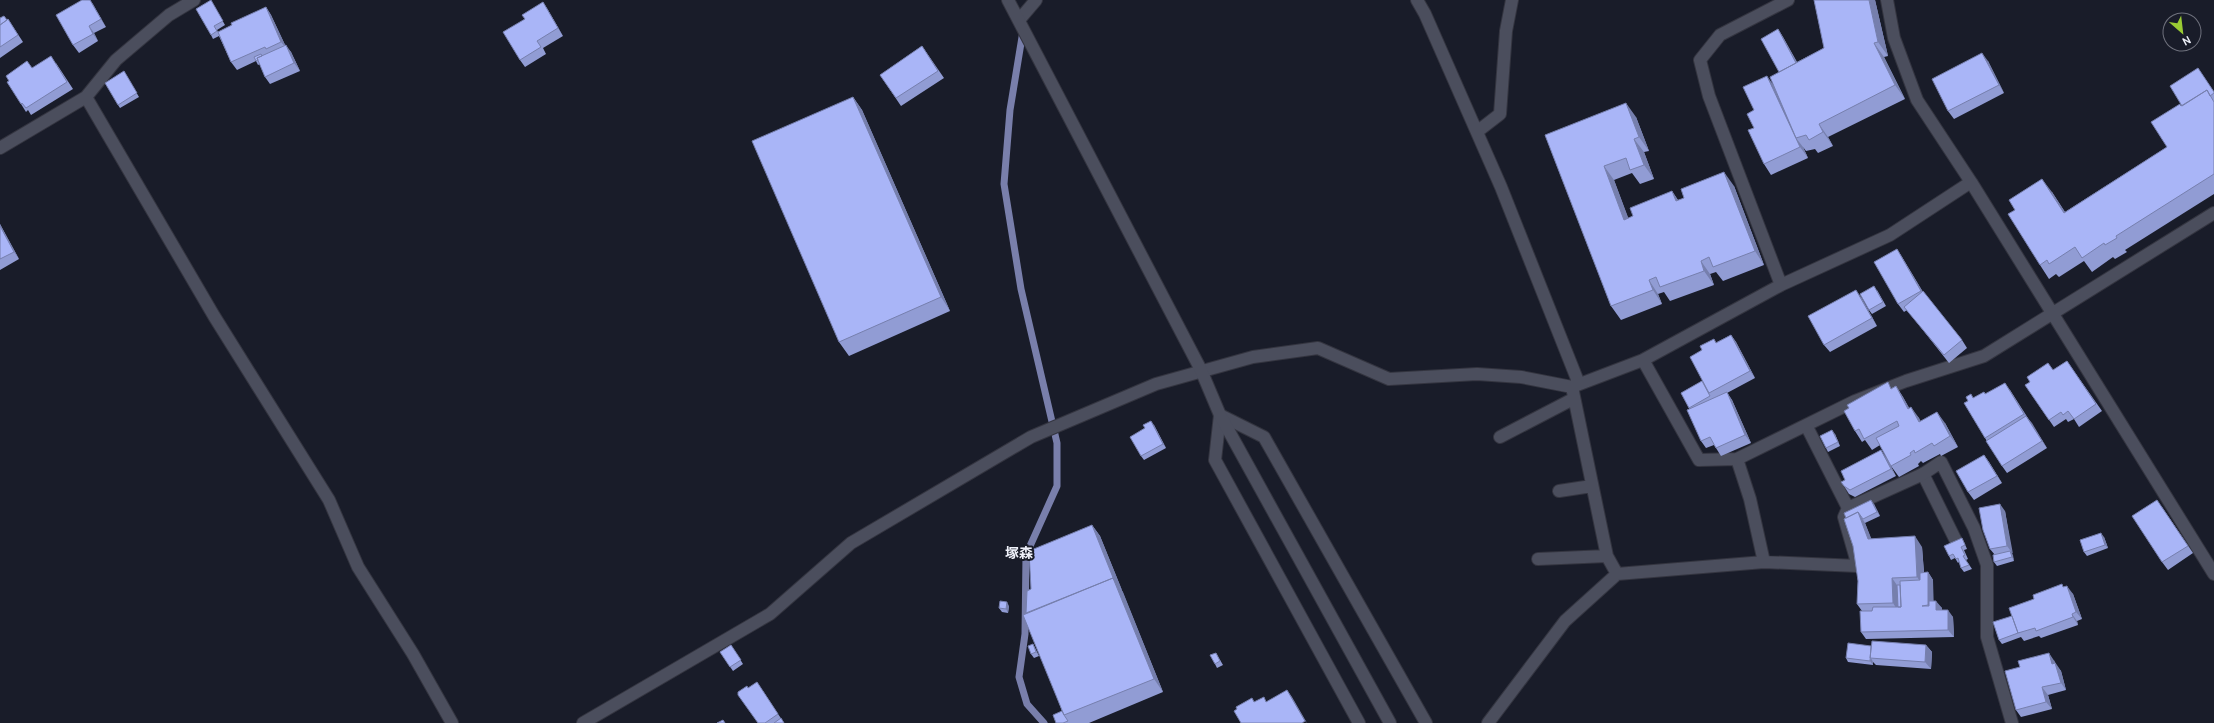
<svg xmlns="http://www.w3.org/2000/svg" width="2214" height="723" font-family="Cabin,'Noto Sans JP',sans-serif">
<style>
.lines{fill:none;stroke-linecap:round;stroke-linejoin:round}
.stream{stroke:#797fab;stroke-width:7}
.service-casing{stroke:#343540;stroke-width:14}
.minor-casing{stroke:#343540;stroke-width:14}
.tertiary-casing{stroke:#343540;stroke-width:14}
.service{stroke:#4b4e5d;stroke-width:12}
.minor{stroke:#4b4e5d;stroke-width:12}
.tertiary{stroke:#4b4e5d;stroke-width:12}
.wall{fill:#919cd4}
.shaded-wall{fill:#767fad}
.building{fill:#a9b5f7;stroke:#767fad}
.labels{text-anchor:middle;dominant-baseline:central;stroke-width:4;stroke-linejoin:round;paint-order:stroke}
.quarter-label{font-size:14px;font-weight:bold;fill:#eff1fa;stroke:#191c29}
</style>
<rect width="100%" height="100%" fill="#191c29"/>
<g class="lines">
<path class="stream" d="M 1023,31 L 1010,110 L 1004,184 L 1021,289 L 1057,443 L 1057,486 L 1026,555 L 1025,634 L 1019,677 L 1027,704 L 1044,723"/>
<g class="service-casing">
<path id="service" d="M 1923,474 L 1957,543"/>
</g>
<g class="minor-casing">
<path id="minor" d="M 1417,0 L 1425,14 L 1501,187 L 1579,384
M 1887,0 L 1894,38 L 1917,100 L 1971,182 L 2214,574
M 1019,20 L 1036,0
M 86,97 L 214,316 L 329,500 L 358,567 L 413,654 L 452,723
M 1478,131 L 1500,114 L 1506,31 L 1512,0
M 0,148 L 86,97 L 116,60 L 169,15 L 194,0
M 1781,285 L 1709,96 L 1700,60 L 1720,35 L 1788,0
M 1643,360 L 1699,460 L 1737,459 L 1855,401 L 1906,381 L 1984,356 L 2214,213
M 1572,387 L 1607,556 L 1617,574
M 1806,425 L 1848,508 L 1923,474 L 1941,462 L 1974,528 L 1987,565 L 1987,637 L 2012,723
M 1500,437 L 1573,399
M 1737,459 L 1750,499 L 1764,562
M 1559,491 L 1592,486
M 1538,559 L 1607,556
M 583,723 L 770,614 L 851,543 L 1031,437 L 1156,384 L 1253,357 L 1318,348 L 1389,379 L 1477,374 L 1521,377 L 1572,387 L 1643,360 L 1781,285 L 1890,235 L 1971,182
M 1359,723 L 1215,460 L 1220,415 L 1264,437 L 1426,723
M 1488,723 L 1565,621 L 1617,574 L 1764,562 L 1858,566 L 1844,517 L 1848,508"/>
</g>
<g class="tertiary-casing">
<path id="tertiary" d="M 1008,0 L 1201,370 L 1220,415 L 1390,723"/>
</g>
<use href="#service" class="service"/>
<use href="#minor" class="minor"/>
<use href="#tertiary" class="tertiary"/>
</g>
<path class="wall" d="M 82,0 L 90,0 L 106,27 L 94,33 L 98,41 L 79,53 L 73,45 Z
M 1814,0 L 1875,0 L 1888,56 L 1884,57 L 1905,99 L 1828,137 L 1833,146 L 1818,153 L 1815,149 L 1806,151 L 1803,147 L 1808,158 L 1771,175 L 1764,164 L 1754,128 L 1754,110 L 1774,86 L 1779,72 L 1778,29 L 1783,37 L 1797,62 L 1824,48 Z
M 543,2 L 548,10 L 563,36 L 543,48 L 546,54 L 525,67 L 520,60 L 525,19 Z
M 213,4 L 225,25 L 217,30 L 218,32 L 232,25 L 266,7 L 271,15 L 285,45 L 291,52 L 300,71 L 270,84 L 265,77 L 260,64 L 258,65 L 256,61 L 237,70 L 231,62 L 219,36 L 213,39 L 211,35 Z
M 0,18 L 7,20 L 8,19 L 23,42 L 0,58 Z
M 922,46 L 944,78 L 901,106 L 880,75 Z
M 1988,61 L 2004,93 L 1954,119 L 1948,111 Z
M 56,63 L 73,89 L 31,115 L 28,110 L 26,112 L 21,104 L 32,68 Z
M 2198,68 L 2214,92 L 2214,194 L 2125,250 L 2127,252 L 2115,259 L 2113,257 L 2092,272 L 2084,261 L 2059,277 L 2056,274 L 2049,279 L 2040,265 L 2052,192 L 2065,212 L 2167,147 L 2181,106 Z
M 124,71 L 139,97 L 120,108 L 118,105 Z
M 853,97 L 862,110 L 950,311 L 849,356 L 839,342 Z
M 1636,117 L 1649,151 L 1644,152 L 1654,179 L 1640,184 L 1632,173 L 1614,180 L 1628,218 L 1633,216 L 1672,191 L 1678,200 L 1734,186 L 1764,265 L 1723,281 L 1716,272 L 1710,274 L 1714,285 L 1670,301 L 1664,292 L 1658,294 L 1662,304 L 1621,320 L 1611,306 L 1545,135 Z
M 0,224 L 19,259 L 0,270 Z
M 1897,249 L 1902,257 L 1923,292 L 1962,340 L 1967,348 L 1949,363 L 1907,310 L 1904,312 L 1898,304 Z
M 1877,290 L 1886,306 L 1872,314 L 1869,310 Z
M 1861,297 L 1877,326 L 1830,352 L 1824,345 Z
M 1731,335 L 1736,342 L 1755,378 L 1727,393 L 1732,400 L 1751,443 L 1721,456 L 1716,448 L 1714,445 L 1706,448 L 1701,441 L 1689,408 L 1681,393 L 1702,381 L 1717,342 Z
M 2067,361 L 2102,411 L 2079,427 L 2074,419 L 2068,422 L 2066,419 L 2054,427 L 2025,385 L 2053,370 Z
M 1896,386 L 1903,397 L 1909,408 L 1919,418 L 1920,421 L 1945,423 L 1958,447 L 1941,456 L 1940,454 L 1923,463 L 1921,461 L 1918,464 L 1919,466 L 1899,477 L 1891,466 L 1880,445 L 1872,450 L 1865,440 L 1862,442 L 1855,431 L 1892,388 Z
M 2010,390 L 2047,448 L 2007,473 L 2002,466 L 1985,438 L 1968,401 L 1984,392 L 1986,394 Z
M 1154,425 L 1166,448 L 1144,460 L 1141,456 Z
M 1835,434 L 1840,446 L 1828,452 L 1826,448 Z
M 1984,455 L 1989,462 L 2002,483 L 1974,500 L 1968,492 Z
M 1886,457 L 1896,476 L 1855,497 L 1849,494 L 1844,486 Z
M 1874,504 L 1880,516 L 1865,523 L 1871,539 L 1922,547 L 1924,572 L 1928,572 L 1933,580 L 1933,601 L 1942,608 L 1942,610 L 1953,617 L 1954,637 L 1866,639 L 1861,632 L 1862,611 L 1857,604 L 1858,581 L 1853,546 L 1844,519 Z
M 2162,507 L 2193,553 L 2168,570 L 2162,562 Z
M 2005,511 L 2012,554 L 2014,561 L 1997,566 L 1994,562 L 1995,555 L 1990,549 Z
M 1092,525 L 1100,536 L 1163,692 L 1089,723 L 1056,723 L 1062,711 L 1026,613 L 1031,589 Z
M 2104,537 L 2108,548 L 2087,556 L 2084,552 Z
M 1964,542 L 1967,549 L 1964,550 L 1968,559 L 1966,560 L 1972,569 L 1964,572 L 1961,568 L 1959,562 L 1958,563 L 1955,558 L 1951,560 L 1949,556 Z
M 2064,587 L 2073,594 L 2082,619 L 2077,621 L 2078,625 L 2041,638 L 2039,636 L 2024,641 L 2021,637 L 2002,644 L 1999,640 L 2012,616 L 2034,599 Z
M 1009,606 L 1008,613 L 1002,612 L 999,608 Z
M 1033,644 L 1039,656 L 1034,658 L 1031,654 Z
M 731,645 L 743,664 L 733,671 L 720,652 Z
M 1926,645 L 1932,652 L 1931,669 L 1876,665 L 1873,662 L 1873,665 L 1848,662 L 1846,658 L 1871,646 Z
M 1216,653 L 1223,665 L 1217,668 L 1215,664 Z
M 2054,660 L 2055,664 L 2061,671 L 2066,690 L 2048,695 L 2052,709 L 2021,717 L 2016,710 Z
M 757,682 L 784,723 L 758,723 Z"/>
<path class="shaded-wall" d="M 90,0 L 93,4 L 106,27 L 101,19 Z
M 1869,0 L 1875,0 L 1888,56 L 1878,42 Z
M 543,2 L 548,10 L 563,36 L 558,28 Z
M 266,7 L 271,15 L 287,49 L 281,42 Z
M 89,26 L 94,33 L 98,41 L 93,34 Z
M 1778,29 L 1783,37 L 1804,76 L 1799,69 Z
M 1874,43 L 1884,57 L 1905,99 L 1895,85 Z
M 286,45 L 291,52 L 300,71 L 294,63 Z
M 1982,53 L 1988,61 L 2004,93 L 1999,85 Z
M 1767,76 L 1775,87 L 1796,138 L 1803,147 L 1808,158 L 1800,147 Z
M 853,97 L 862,110 L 950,311 L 941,297 Z
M 1626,103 L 1636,117 L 1649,151 L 1639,137 Z
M 1819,124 L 1828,137 L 1833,146 L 1823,132 Z
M 1634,139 L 1644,152 L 1654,179 L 1644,165 Z
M 1604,166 L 1614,180 L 1634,233 L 1624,220 Z
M 1724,172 L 1734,186 L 1764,265 L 1755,251 Z
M 2042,179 L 2052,192 L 2074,226 L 2064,213 Z
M 1672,191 L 1681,205 L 1676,201 Z
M 0,224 L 2,228 L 19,259 L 14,252 L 0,226 Z
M 1897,249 L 1902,257 L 1927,299 L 1921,291 Z
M 1701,261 L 1710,274 L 1714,285 L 1704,271 Z
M 1649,280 L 1658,294 L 1662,304 L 1653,290 Z
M 1856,290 L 1861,297 L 1877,326 L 1872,318 Z
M 1731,335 L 1736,342 L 1755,378 L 1750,371 Z
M 2005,383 L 2010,390 L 2029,421 L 2024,414 Z
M 1896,386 L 1903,397 L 1916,420 L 1908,409 Z
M 1727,392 L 1732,400 L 1751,443 L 1745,435 Z
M 1911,407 L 1919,418 L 1927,433 L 1919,422 Z
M 1937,412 L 1945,423 L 1958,447 L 1950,436 Z
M 2026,416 L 2032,423 L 2047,448 L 2042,441 Z
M 1151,421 L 1154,425 L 1166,448 L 1163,444 Z
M 1832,430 L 1835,434 L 1840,446 Z
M 1881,450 L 1886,457 L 1896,476 L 1891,469 Z
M 1984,455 L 1989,462 L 2002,483 L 1997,476 Z
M 1871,500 L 1874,504 L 1880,516 L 1877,512 Z
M 2000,504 L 2005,511 L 2013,554 L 2007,546 Z
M 1858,512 L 1865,523 L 1876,550 L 1868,539 Z
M 1092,525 L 1100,536 L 1122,590 L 1114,580 Z
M 2101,533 L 2104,537 L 2108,548 L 2105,545 Z
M 1915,536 L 1922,547 L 1925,588 L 1917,577 Z
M 2010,551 L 2013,555 L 2014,561 L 2012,557 Z
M 1928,572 L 1933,580 L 1934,613 L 1928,605 Z
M 1113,578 L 1123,592 L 1163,692 L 1154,679 Z
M 1892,578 L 1899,588 L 1900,614 L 1893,603 Z
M 2067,586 L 2073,594 L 2082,619 L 2076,612 Z
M 1936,601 L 1942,608 L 1942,617 L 1936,610 Z
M 1007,602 L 1009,606 L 1008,613 L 1006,609 Z
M 1948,610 L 1953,617 L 1954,637 L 1948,630 Z
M 2072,614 L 2077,621 L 2078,625 L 2073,617 Z
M 1033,644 L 1039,656 L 1036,652 Z
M 1926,645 L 1932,652 L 1931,669 L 1925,662 Z
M 2049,653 L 2061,671 L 2066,690 L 2061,683 L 2052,664 Z
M 1871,658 L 1873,662 L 1873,665 L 1870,661 Z
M 2042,687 L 2048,695 L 2052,709 L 2046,702 Z
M 1287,690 L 1292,697 L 1307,723 L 1305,721 Z"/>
<path class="building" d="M 82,0 L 90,0 L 101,19 L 89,26 L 93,34 L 73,45 L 56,15 Z
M 211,0 L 223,21 L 214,26 L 217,31 L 211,35 L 196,9 Z
M 1814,0 L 1869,0 L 1878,42 L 1874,43 L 1895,85 L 1819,124 L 1823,132 L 1809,140 L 1806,135 L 1796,138 L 1770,77 L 1824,48 Z
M 543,2 L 558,28 L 537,41 L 541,47 L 520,60 L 503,32 L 525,19 L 522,15 Z
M 266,7 L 281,42 L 266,49 L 265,47 L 231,62 L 218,32 L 232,25 L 231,23 Z
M 4,16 L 7,20 L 0,25 L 0,18 Z
M 8,19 L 18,35 L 0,47 L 0,25 Z
M 1778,29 L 1796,63 L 1779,72 L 1761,39 Z
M 286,45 L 294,63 L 265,77 L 257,58 Z
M 922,46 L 938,71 L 896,98 L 880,75 Z
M 1982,53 L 1999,85 L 1948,111 L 1932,79 Z
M 261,54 L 262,56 L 257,58 L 258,60 L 256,61 L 254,57 Z
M 51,56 L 67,82 L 26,108 L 22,103 L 21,104 L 7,82 L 9,81 L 6,76 L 27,61 L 32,68 Z
M 2198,68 L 2214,92 L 2214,93 L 2210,96 L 2207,90 L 2182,106 L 2170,86 Z
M 124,71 L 137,93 L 118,105 L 105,83 Z
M 1767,76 L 1800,147 L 1764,164 L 1748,130 L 1754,128 L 1747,114 L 1754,110 L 1743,87 Z
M 2207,90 L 2214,102 L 2214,174 L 2116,236 L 2117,238 L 2105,245 L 2104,243 L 2082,258 L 2075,247 L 2049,264 L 2047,260 L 2040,265 L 2008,214 L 2015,210 L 2009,200 L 2042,179 L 2064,213 L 2167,147 L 2151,122 L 2180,104 L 2181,106 Z
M 853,97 L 941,297 L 839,342 L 752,141 Z
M 1626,103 L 1639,137 L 1634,139 L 1644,165 L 1630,170 L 1626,158 L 1604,166 L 1624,220 L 1633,216 L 1630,208 L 1672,191 L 1676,201 L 1684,198 L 1681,189 L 1724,172 L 1755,251 L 1713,267 L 1709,257 L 1701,261 L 1704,271 L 1660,287 L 1656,277 L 1649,280 L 1653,290 L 1611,306 L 1545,135 Z
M 0,226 L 14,252 L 0,259 Z
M 1897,249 L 1921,291 L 1898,304 L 1874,262 Z
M 1874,286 L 1883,302 L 1869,310 L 1860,294 Z
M 1856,290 L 1872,318 L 1824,345 L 1808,316 Z
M 1923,291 L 1962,340 L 1944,355 L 1904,307 Z
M 1731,335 L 1750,371 L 1709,393 L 1690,357 L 1702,350 L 1700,346 L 1714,339 L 1716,343 Z
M 2067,361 L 2096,404 L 2074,419 L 2068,411 L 2063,415 L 2061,412 L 2049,420 L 2025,385 L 2030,382 L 2027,377 L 2048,363 L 2053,370 Z
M 1702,381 L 1710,396 L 1689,408 L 1681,393 Z
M 1888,382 L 1891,389 L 1896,386 L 1908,409 L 1911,407 L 1919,422 L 1937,412 L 1950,436 L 1934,446 L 1932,443 L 1915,453 L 1914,450 L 1910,453 L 1911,455 L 1891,466 L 1876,438 L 1899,426 L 1897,421 L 1864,439 L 1859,429 L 1855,431 L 1844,411 L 1849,408 L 1847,405 Z
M 2005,383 L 2024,414 L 1985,438 L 1964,403 L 1968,401 L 1966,397 L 1971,394 L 1973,398 L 1984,392 L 1985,394 Z
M 1727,392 L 1745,435 L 1716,448 L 1710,437 L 1701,441 L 1687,410 Z
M 2026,416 L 2042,441 L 2002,466 L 1986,441 Z
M 1151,421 L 1163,444 L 1141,456 L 1130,437 L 1145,428 L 1143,425 Z
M 1832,430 L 1838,442 L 1826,448 L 1820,436 Z
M 1881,450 L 1891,469 L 1850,490 L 1844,486 L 1841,482 L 1845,480 L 1841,471 Z
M 1984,455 L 1997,476 L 1968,492 L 1956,471 Z
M 1871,500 L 1877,512 L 1863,519 L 1858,512 L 1846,518 L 1844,513 Z
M 2157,500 L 2188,546 L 2162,562 L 2132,516 Z
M 2000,504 L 2007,546 L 1990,549 L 1983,530 L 1979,508 Z
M 1858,512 L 1868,539 L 1915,536 L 1917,577 L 1892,578 L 1893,603 L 1857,604 L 1858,581 L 1853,546 L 1844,519 Z
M 1092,525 L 1114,580 L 1113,578 L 1026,613 L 1027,591 L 1031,589 L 1029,551 Z
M 2101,533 L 2105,545 L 2084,552 L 2080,540 Z
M 1962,538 L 1965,545 L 1961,547 L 1965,555 L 1963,556 L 1969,565 L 1961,568 L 1958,558 L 1956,559 L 1953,554 L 1949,556 L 1944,546 Z
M 2010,551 L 2012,557 L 1994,562 L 1993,555 Z
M 1928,572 L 1928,605 L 1922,606 L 1929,606 L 1929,601 L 1936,601 L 1936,610 L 1948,610 L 1948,630 L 1861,632 L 1860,611 L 1872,611 L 1873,607 L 1901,607 L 1900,581 L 1920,580 L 1920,573 Z
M 1113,578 L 1154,679 L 1064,715 L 1023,615 Z
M 2062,584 L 2063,587 L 2067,586 L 2076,612 L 2072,614 L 2073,617 L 2036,631 L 2035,628 L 2018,633 L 2009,608 L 2034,599 L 2033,595 Z
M 1897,585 L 1900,585 L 1901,607 L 1898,607 Z
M 1000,601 L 1007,602 L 1006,609 L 999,608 Z
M 2012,616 L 2018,633 L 1999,640 L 1993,622 Z
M 1872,641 L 1926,645 L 1925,662 L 1870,658 Z
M 1848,643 L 1871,646 L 1870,661 L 1846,658 Z
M 1033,644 L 1036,652 L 1031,654 L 1028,646 Z
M 731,645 L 741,660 L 730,667 L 720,652 Z
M 1216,653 L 1220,661 L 1215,664 L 1210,655 Z
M 2049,653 L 2052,664 L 2055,663 L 2061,683 L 2042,687 L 2046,702 L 2016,710 L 2005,671 L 2020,667 L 2018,661 Z
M 757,682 L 778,714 L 765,723 L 758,723 L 738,695 L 738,692 L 747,686 L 748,688 Z
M 1287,690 L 1305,721 L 1302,723 L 1241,723 L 1234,711 L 1237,709 L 1236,707 L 1252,698 L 1254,702 L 1264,697 L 1266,702 Z
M 1062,711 L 1064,715 L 1068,721 L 1063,723 L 1056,723 L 1053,715 Z
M 781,718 L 784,723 L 774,723 Z
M 723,720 L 725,723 L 717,723 Z"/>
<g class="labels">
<g class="quarter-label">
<text x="1019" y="553">塚森</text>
</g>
</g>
<g transform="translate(2182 32) rotate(152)"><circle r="19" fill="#191c29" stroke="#6f717d"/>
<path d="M0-3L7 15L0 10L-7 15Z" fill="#9acb34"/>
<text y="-6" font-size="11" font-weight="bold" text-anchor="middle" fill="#eff1fa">N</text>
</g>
</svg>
